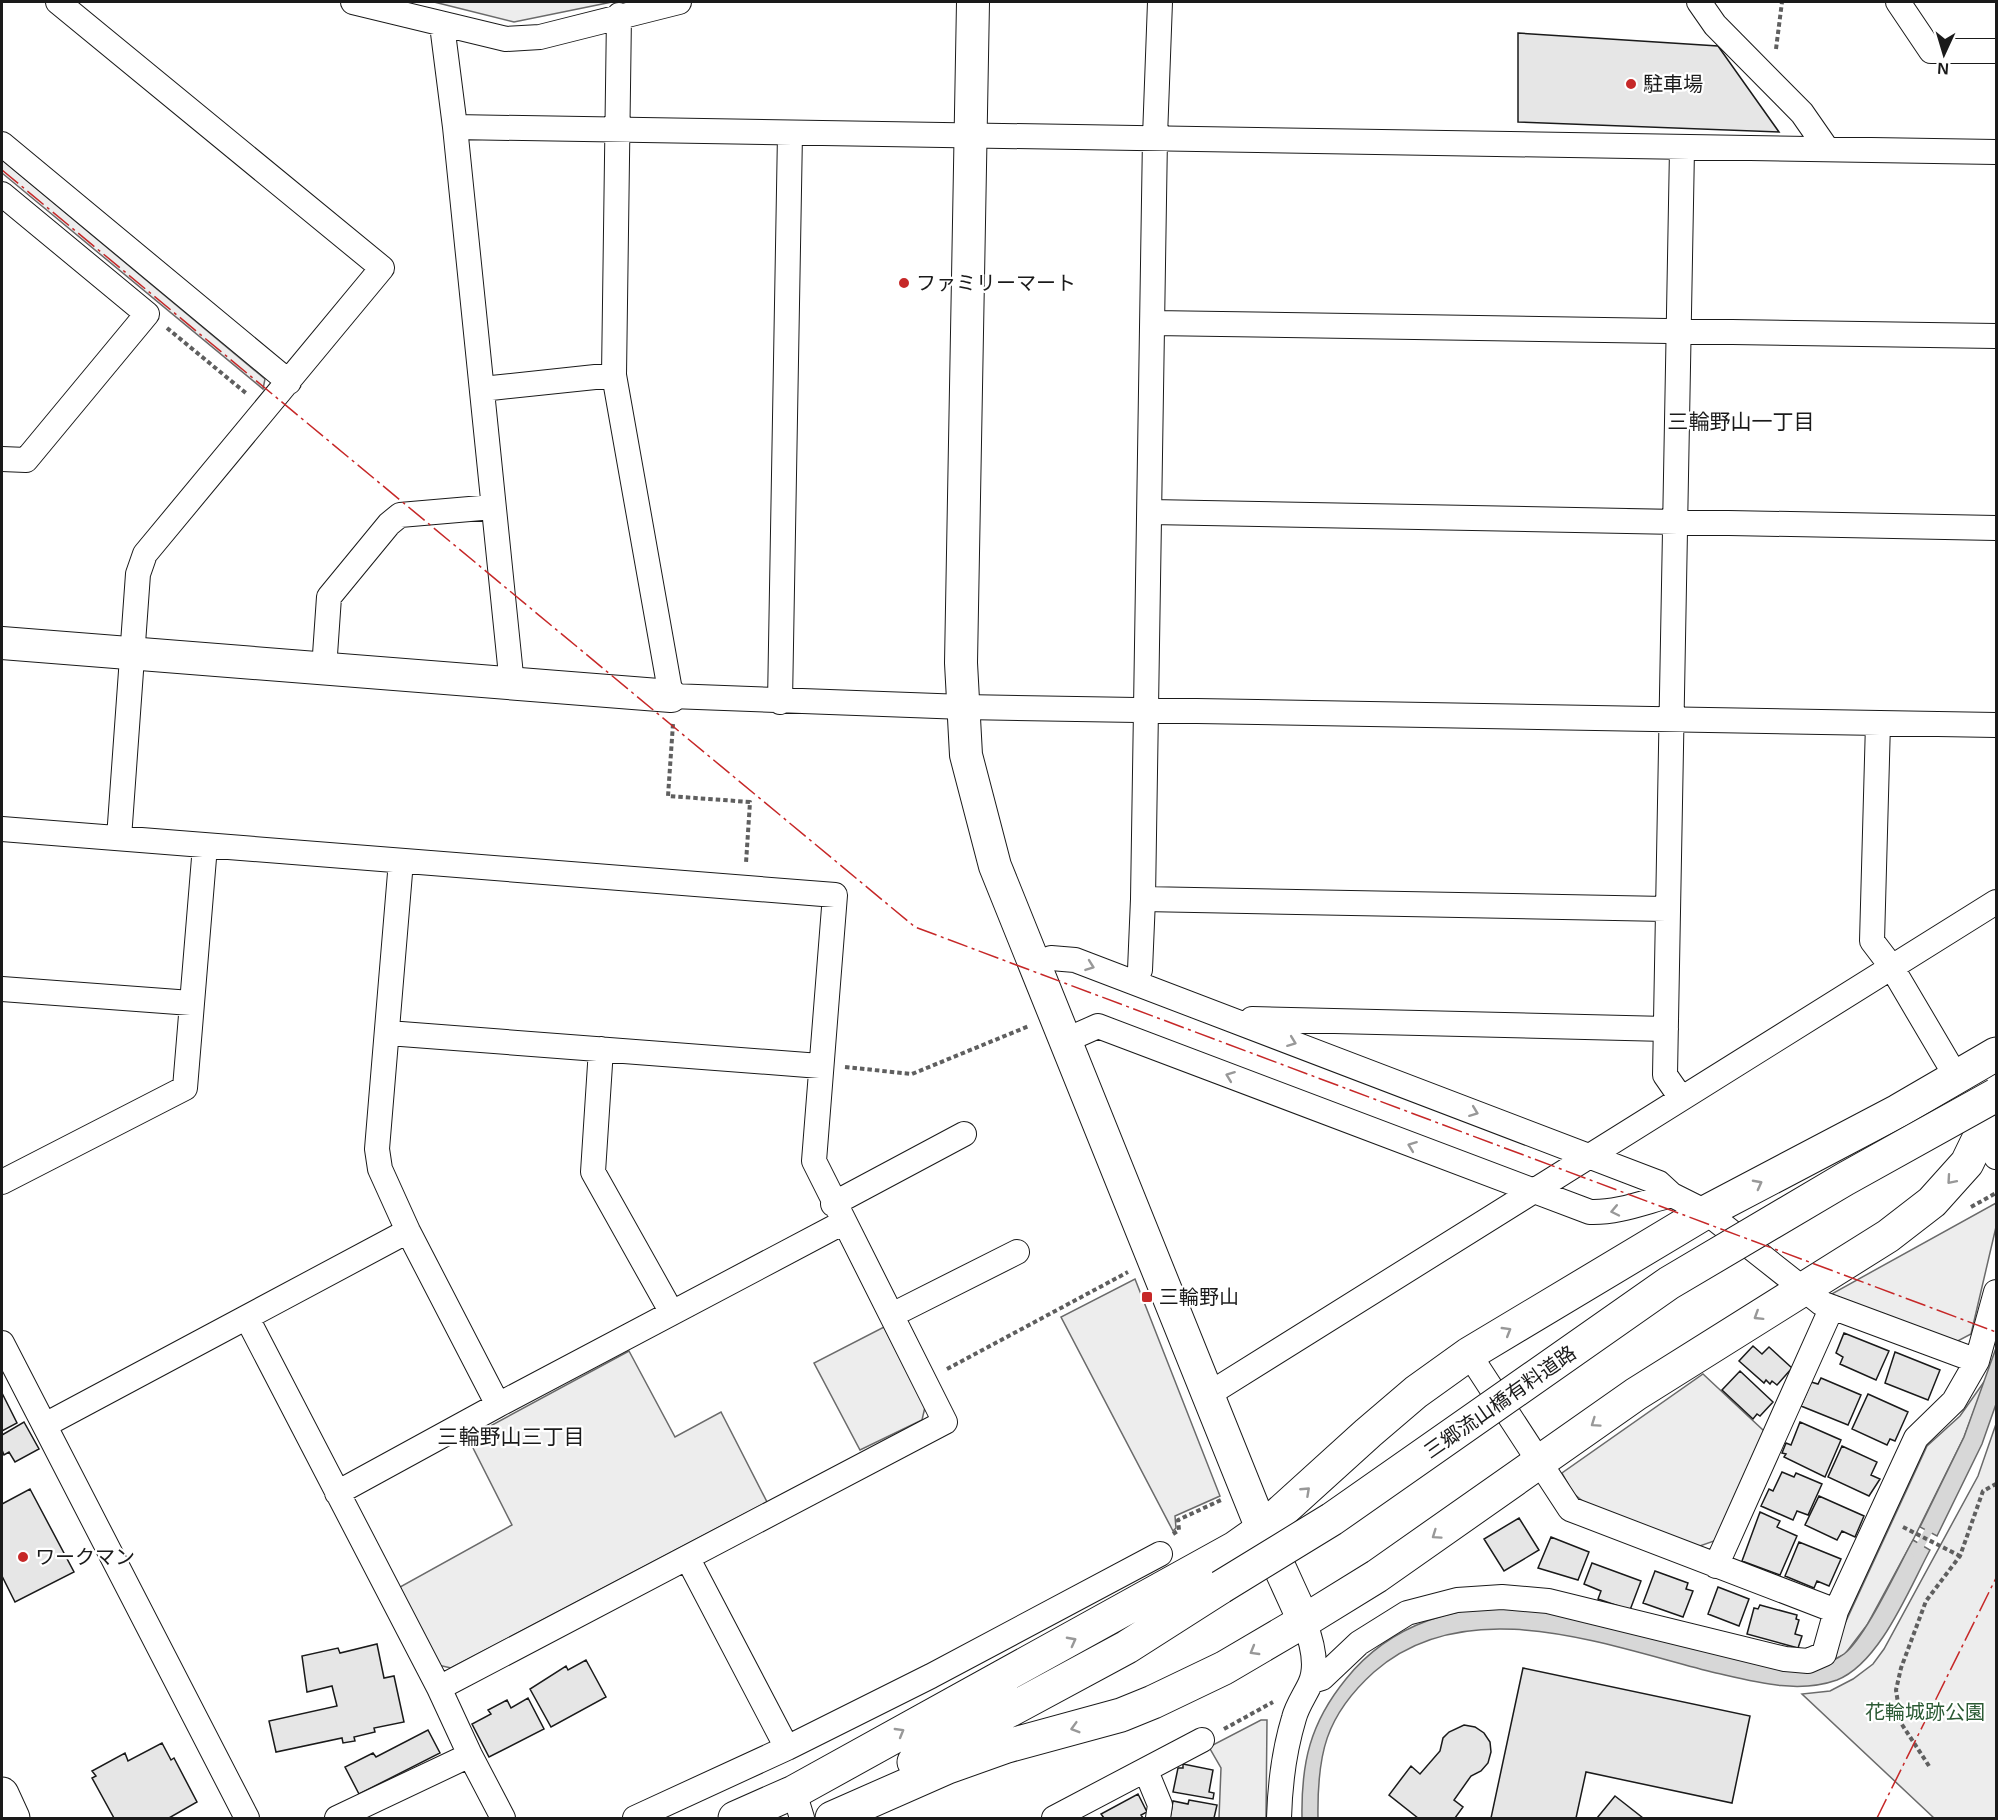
<svg xmlns="http://www.w3.org/2000/svg" width="1998" height="1820" font-family="Arial,'Noto Sans JP',sans-serif">
<style>
.built{fill:#ededed;stroke:#6a6a6a;stroke-width:1.5}
.water{fill:#d7d7d7;stroke:#6a6a6a;stroke-width:1.5}
.lines{fill:none;stroke-linecap:round;stroke-linejoin:round}
.stream{stroke:#d7d7d7;stroke-width:8}
.building{fill:#e6e6e6;stroke:#1a1a1a;stroke-width:1.5}
.minor-casing{stroke:#1a1a1a;stroke-width:26}
.tertiary-casing{stroke:#1a1a1a;stroke-width:34}
.primary-casing{stroke:#1a1a1a;stroke-width:35}
.path{stroke:#5f5f5f;stroke-width:4;stroke-dasharray:4.5 3;stroke-linecap:butt}
.minor{stroke:#fff;stroke-width:24}
.tertiary{stroke:#fff;stroke-width:32}
.primary{stroke:#fff;stroke-width:33}
.primary-bridge-casing{stroke:#1a1a1a;stroke-width:35;stroke-linecap:butt}
.primary-bridge{stroke:#fff;stroke-width:33}
.power{stroke:#c62828;stroke-width:1.5;stroke-dasharray:21 4.5 3 4.5;stroke-linecap:butt}
.oneway{stroke:#989898}
.poi-dot{fill:#c62828;stroke:#fff;stroke-width:2}
.labels{text-anchor:middle;dominant-baseline:central;stroke-width:4.5;stroke-linejoin:round;paint-order:stroke}
.poi-label{font-size:20px;fill:#1a1a1a;stroke:#fff;text-anchor:start}
.street-label{font-size:20px;fill:#1a1a1a;stroke:#fff}
.park-label{font-size:20px;fill:#2b5a34;stroke:#fff}
.neighbourhood-label{font-size:21px;fill:#1a1a1a;stroke:#fff}
</style>
<rect width="100%" height="100%" fill="#fff"/>
<path class="built" d="M 434,2 L 612,2 L 514,22 Z
M 2,160 L 265,379 L 263,389 L 2,173 Z
M 1996,1203 L 1996,1227 L 1971,1334 L 1954,1343 L 1828,1296 Z
M 1135,1279 L 1220,1496 L 1175,1516 L 1176,1528 L 1173,1531 L 1061,1317 Z
M 884,1327 L 925,1407 L 922,1420 L 860,1450 L 814,1363 Z
M 629,1351 L 675,1437 L 721,1412 L 767,1502 L 451,1668 L 438,1665 L 400,1587 L 512,1525 L 468,1438 Z
M 1703,1374 L 1764,1431 L 1717,1540 L 1697,1547 L 1586,1504 L 1573,1493 L 1562,1473 Z
M 1986,1379 L 1964,1437 L 1913,1540 L 1867,1625 L 1845,1654 L 1835,1659 L 1841,1632 L 1927,1446 L 1960,1416 Z
M 1996,1424 L 1996,1818 L 1934,1818 L 1802,1694 L 1830,1691 L 1853,1679 L 1873,1664 L 1884,1649 L 1978,1476 Z
M 1261,1720 L 1267,1720 L 1266,1818 L 1219,1818 L 1221,1768 L 1209,1747 Z"/>
<path class="water" d="M 1996,1348 L 1996,1404 L 1982,1444 L 1937,1536 L 1920,1527 L 1964,1437 Z
M 1913,1540 L 1930,1550 C 1909,1589 1880,1663 1837,1680 C 1798,1694 1755,1682 1716,1673 C 1610,1647 1468,1589 1374,1672 C 1325,1716 1317,1755 1318,1818 L 1302,1818 C 1301,1763 1310,1723 1346,1679 C 1390,1624 1460,1601 1529,1610 C 1563,1614 1598,1625 1631,1633 C 1686,1645 1741,1658 1796,1670 C 1813,1667 1829,1665 1844,1654 C 1866,1637 1898,1567 1913,1540 Z"/>
<g class="lines">
<path class="stream" d="M 1916,1553 L 1933,1523"/>
</g>
<path class="building" d="M 1518,33 L 1718,46 L 1779,132 L 1518,122 Z
M 1844,1333 L 1889,1351 L 1876,1380 L 1840,1364 L 1843,1357 L 1836,1353 Z
M 1753,1346 L 1762,1354 L 1769,1347 L 1792,1368 L 1777,1385 L 1772,1381 L 1770,1384 L 1766,1380 L 1764,1383 L 1739,1361 Z
M 1895,1352 L 1940,1370 L 1928,1400 L 1885,1383 Z
M 1740,1371 L 1773,1402 L 1760,1416 L 1757,1414 L 1753,1419 L 1722,1390 Z
M 1821,1378 L 1861,1395 L 1848,1425 L 1801,1406 L 1811,1382 L 1818,1384 Z
M 2,1393 L 17,1423 L 2,1431 Z
M 1868,1394 L 1908,1412 L 1895,1441 L 1890,1439 L 1887,1445 L 1852,1429 Z
M 24,1422 L 39,1449 L 15,1462 L 9,1452 L 4,1455 L 2,1450 L 2,1435 Z
M 1800,1422 L 1841,1440 L 1825,1477 L 1784,1457 L 1786,1454 L 1782,1453 L 1786,1443 L 1791,1445 Z
M 1842,1446 L 1877,1462 L 1871,1475 L 1880,1479 L 1869,1496 L 1828,1477 Z
M 1782,1472 L 1794,1477 L 1796,1473 L 1822,1484 L 1808,1515 L 1797,1511 L 1793,1520 L 1761,1506 L 1769,1489 L 1773,1491 Z
M 30,1489 L 74,1572 L 15,1602 L 2,1576 L 2,1504 Z
M 1819,1496 L 1864,1516 L 1855,1537 L 1842,1531 L 1837,1540 L 1805,1525 Z
M 1760,1512 L 1780,1521 L 1777,1527 L 1797,1536 L 1780,1575 L 1742,1561 Z
M 1519,1518 L 1539,1550 L 1504,1571 L 1484,1539 Z
M 1551,1537 L 1589,1552 L 1578,1580 L 1538,1568 Z
M 1799,1542 L 1841,1559 L 1829,1586 L 1817,1581 L 1814,1588 L 1785,1576 Z
M 1592,1563 L 1641,1581 L 1630,1610 L 1598,1599 L 1601,1591 L 1584,1584 Z
M 1655,1571 L 1688,1583 L 1686,1589 L 1693,1591 L 1683,1617 L 1643,1603 Z
M 1718,1587 L 1749,1599 L 1739,1626 L 1708,1614 Z
M 1760,1605 L 1797,1615 L 1796,1619 L 1799,1620 L 1795,1634 L 1802,1636 L 1798,1648 L 1747,1634 L 1754,1608 L 1758,1609 Z
M 377,1644 L 384,1678 L 394,1676 L 404,1722 L 374,1728 L 375,1732 L 354,1737 L 355,1741 L 343,1743 L 342,1738 L 276,1752 L 269,1721 L 337,1706 L 332,1686 L 307,1692 L 302,1656 L 338,1648 L 340,1653 Z
M 586,1660 L 606,1697 L 551,1727 L 530,1689 L 566,1666 L 568,1670 Z
M 1523,1668 L 1750,1716 L 1732,1803 L 1586,1772 L 1576,1818 L 1491,1818 Z
M 528,1698 L 544,1729 L 489,1757 L 472,1724 L 491,1714 L 488,1710 L 507,1700 L 511,1708 Z
M 1464,1725 L 1475,1727 L 1484,1733 L 1490,1742 L 1491,1752 L 1488,1763 L 1481,1771 L 1471,1776 L 1454,1800 L 1463,1807 L 1455,1818 L 1418,1818 L 1389,1795 L 1411,1766 L 1420,1774 L 1440,1751 L 1443,1738 L 1449,1732 Z
M 428,1730 L 440,1753 L 359,1794 L 345,1767 L 373,1753 L 376,1757 Z
M 162,1743 L 171,1760 L 174,1758 L 197,1802 L 169,1818 L 114,1818 L 92,1778 L 96,1776 L 92,1771 L 125,1753 L 128,1761 Z
M 1183,1764 L 1213,1770 L 1209,1792 L 1214,1793 L 1213,1799 L 1173,1792 L 1178,1768 L 1183,1768 Z
M 1138,1794 L 1147,1812 L 1141,1815 L 1143,1818 L 1104,1818 L 1101,1814 Z
M 1615,1796 L 1643,1818 L 1597,1818 Z
M 1189,1800 L 1217,1805 L 1214,1818 L 1170,1818 L 1173,1801 L 1188,1804 Z"/>
<g class="lines">
<g class="minor-casing">
<path id="minor" d="M 58,2 L 382,268 L 145,554 L 138,574 L 119,838
M 353,2 L 506,39 L 540,37 L 679,2
M 1699,2 L 1715,25 L 1802,113 L 1827,149
M 1898,2 L 1931,51 L 1996,51
M 619,15 L 614,375 L 671,696 L 964,707 L 1996,725
M 442,25 L 455,127 L 512,685
M 455,127 L 1996,152
M 2,144 L 289,382
M 2,194 L 147,314 L 26,460 L 2,459
M 1154,323 L 1996,336
M 482,389 L 614,375
M 1151,512 L 1996,528
M 324,669 L 329,597 L 389,524 L 400,515 L 493,507
M 780,702 L 790,133
M 1878,723 L 1872,941 L 1891,966 L 1957,1078
M 2,829 L 835,895 L 814,1161 L 945,1422 L 439,1688
M 401,861 L 377,1149 L 380,1169 L 408,1231 L 498,1405 L 844,1222
M 1143,899 L 1666,909
M 1034,964 L 1051,958 L 1075,960 L 1659,1183 L 1672,1195 L 1706,1212 L 1821,1303 L 1977,1361
M 1134,982 L 1140,970 L 1143,899 L 1155,137 L 1160,2
M 2,989 L 191,1003
M 1252,1019 L 1666,1029
M 388,1033 L 820,1066
M 1064,1041 L 1098,1026 L 1590,1212 C 1618,1213 1644,1202 1672,1195
M 601,1049 L 593,1172 L 672,1313
M 1681,1098 L 1665,1075 L 1682,149
M 1983,1132 L 1996,1157
M 2,1182 L 185,1088 L 205,846
M 833,1204 L 964,1134
M 892,1315 L 1017,1252
M 247,1318 L 439,1688 L 470,1755 L 503,1818
M 2,1343 L 247,1818
M 1469,1354 L 1570,1509 L 1836,1611
M 1209,1394 L 1996,902
M 45,1425 L 408,1231
M 337,1493 L 498,1405
M 688,1559 L 787,1748
M 1716,1566 L 1832,1307
M 1312,1681 L 1322,1678 L 1359,1643 L 1407,1613 L 1457,1600 L 1502,1597 L 1548,1601 L 1785,1659 L 1808,1661 L 1824,1654 L 1836,1611 L 1916,1438 L 1954,1401 L 1977,1361 L 1996,1292
M 1146,1771 L 1160,1805 L 1158,1818
M 794,1792 L 802,1818
M 337,1818 L 470,1755
M 635,1818 L 787,1748 L 931,1676 L 1160,1554
M 1054,1818 L 1202,1740
M 1279,1818 C 1280,1784 1284,1751 1294,1718 C 1297,1706 1305,1695 1310,1684 C 1319,1665 1311,1639 1304,1621"/>
</g>
<g class="tertiary-casing">
<path id="tertiary" d="M 973,2 L 961,663 L 966,755 L 995,866 L 1262,1529 L 1304,1621
M 2,643 L 671,696"/>
</g>
<g class="primary-casing">
<path id="primary" d="M 914,1762 L 1127,1647 L 1221,1587
M 2,1794 L 13,1818
M 735,1818 L 794,1792 L 1235,1548 L 1262,1529 L 1368,1433 L 1416,1392 L 1469,1354 L 1706,1212 L 1898,1111 L 1996,1054
M 832,1818 L 948,1767 L 1007,1746 L 1121,1715 L 1153,1702 L 1224,1668 L 1304,1621 L 1377,1576 L 1636,1394 L 1888,1236 L 1932,1202 L 1967,1163 L 1996,1103"/>
</g>
<path class="path" d="M 1776,49 L 1782,2
M 167,328 L 247,394
M 673,724 L 668,796 L 750,802 L 746,863
M 845,1067 L 912,1074 L 1029,1026
M 1971,1207 L 1996,1193
M 947,1369 L 1128,1272
M 1903,1527 L 1960,1556
M 1173,1534 L 1179,1530 L 1178,1520 L 1221,1500
M 1224,1729 L 1273,1702
M 1929,1766 L 1901,1723 L 1896,1690 L 1901,1668 L 1926,1601 L 1960,1556 L 1983,1491 L 1996,1484"/>
<use href="#minor" class="minor"/>
<use href="#tertiary" class="tertiary"/>
<use href="#primary" class="primary"/>
<g class="primary-bridge-casing">
<path id="primary-bridge" d="M 1221,1587 L 1332,1519 L 1669,1283 L 1845,1179 L 1996,1095"/>
</g>
<use href="#primary-bridge" class="primary-bridge"/>
<path class="power" d="M 2,170 L 915,927 L 1996,1332
M 1877,1818 L 1996,1578"/>
</g>
<defs><path id="oneway-chevron" d="M-2-3.5L2.5 0L-2 3.5" fill="none" stroke-width="1.6" stroke-linecap="round" stroke-linejoin="round" transform="scale(1.5)"/></defs>
<g class="oneway">
<use href="#oneway-chevron" transform="translate(1090 966) rotate(20)"/>
<use href="#oneway-chevron" transform="translate(1292 1042) rotate(21)"/>
<use href="#oneway-chevron" transform="translate(1230 1076) rotate(-159)"/>
<use href="#oneway-chevron" transform="translate(1474 1112) rotate(21)"/>
<use href="#oneway-chevron" transform="translate(1412 1146) rotate(-159)"/>
<use href="#oneway-chevron" transform="translate(1951 1180) rotate(131)"/>
<use href="#oneway-chevron" transform="translate(1758 1184) rotate(-28)"/>
<use href="#oneway-chevron" transform="translate(1615 1211) rotate(168)"/>
<use href="#oneway-chevron" transform="translate(1758 1316) rotate(148)"/>
<use href="#oneway-chevron" transform="translate(1507 1331) rotate(-31)"/>
<use href="#oneway-chevron" transform="translate(1595 1423) rotate(145)"/>
<use href="#oneway-chevron" transform="translate(1306 1491) rotate(-43)"/>
<use href="#oneway-chevron" transform="translate(1436 1535) rotate(145)"/>
<use href="#oneway-chevron" transform="translate(1072 1641) rotate(-28)"/>
<use href="#oneway-chevron" transform="translate(1254 1651) rotate(150)"/>
<use href="#oneway-chevron" transform="translate(1075 1728) rotate(164)"/>
<use href="#oneway-chevron" transform="translate(900 1732) rotate(-30)"/>
</g>
<g class="poi-dot">
<circle cx="1631" cy="84" r="6"/>
<circle cx="904" cy="283" r="6"/>
<rect x="1141" y="1291" width="12" height="12" rx="3"/>
<circle cx="23" cy="1557" r="6"/>
</g>
<g class="labels">
<g class="poi-label">
<text x="1643" y="84">駐車場</text>
<text x="916" y="283">ファミリーマート</text>
<text x="1159" y="1297">三輪野山</text>
<text x="35" y="1557">ワークマン</text>
</g>
<g class="street-label">
<text transform="translate(1500 1402) rotate(-35)">三郷流山橋有料道路</text>
</g>
<g class="park-label">
<text x="1925" y="1712">花輪城跡公園</text>
</g>
<g class="neighbourhood-label">
<text x="1741" y="421">三輪野山一丁目</text>
<text x="511" y="1436">三輪野山三丁目</text>
</g>
</g>
<rect width="1998" height="1820" fill="none" stroke="#1a1a1a" stroke-width="6"/>
<g transform="translate(1944 54) rotate(184)" stroke="#ffffff" stroke-width="4.5" paint-order="stroke">
<path d="M0-4.5L10 22L0 15L-10 22Z" fill="#1a1a1a"/>
<text y="-9" font-size="16" font-weight="bold" text-anchor="middle" fill="#1a1a1a">N</text>
</g>
</svg>
